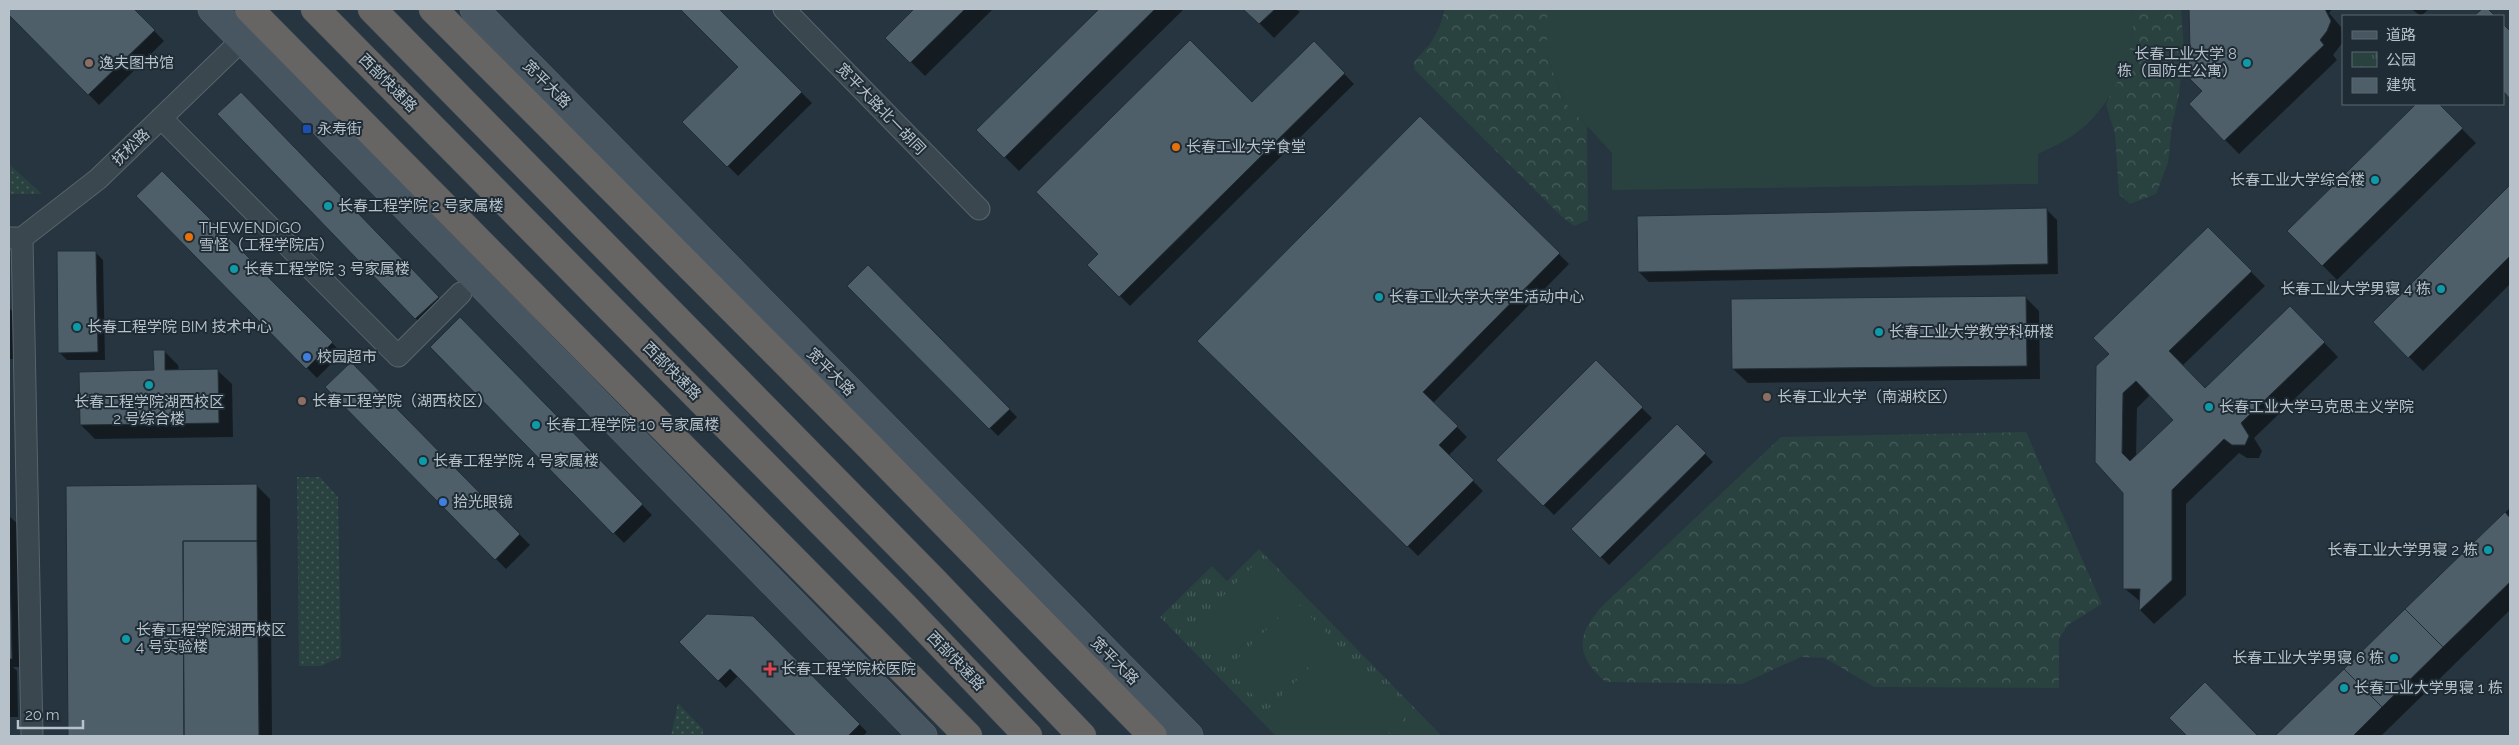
<svg xmlns="http://www.w3.org/2000/svg" width="2519" height="745" font-family="Raleway,'Noto Sans SC',sans-serif">
<style>
.grass{fill:url(#grass-dots)}
.forest{fill:url(#forest-crowns)}
.park{fill:url(#park-tufts)}
.garden{fill:#294240}
.shadow{fill:#0007;fill-rule:evenodd}
.building{fill:#4f5f6a;stroke:#212e37;fill-rule:evenodd}
.lines{fill:none;stroke-linecap:round;stroke-linejoin:round}
.minor-casing{stroke:#58646d;stroke-width:23}
.secondary-casing{stroke:#58646d;stroke-width:29}
.trunk-casing{stroke:#45515a;stroke-width:29}
.minor{stroke:#3a474f;stroke-width:21}
.secondary{stroke:#485662;stroke-width:28}
.trunk{stroke:#666563;stroke-width:28}
.education-dot{fill:#8d6e63;stroke:#1f2c35;stroke-width:2}
.culture-dot{fill:#0f9aa8;stroke:#1f2c35;stroke-width:2}
.transit-dot{fill:#1a4fb4;stroke:#1f2c35;stroke-width:2}
.food-dot{fill:#e8710a;stroke:#1f2c35;stroke-width:2}
.shop-dot{fill:#3f7fe0;stroke:#1f2c35;stroke-width:2}
.health-dot{fill:#e0444e;stroke:#1f2c35;stroke-width:2}
.labels{text-anchor:middle;dominant-baseline:central;stroke-width:4;stroke-linejoin:round;paint-order:stroke}
.poi-label{font-size:15px;fill:#b6c1ca;stroke:#1f2c35;text-anchor:start}
.street-label{font-size:15px;fill:#b6c1ca;stroke:#1f2c35}
</style>
<defs>
<pattern id="grass-dots" width="8" height="8" patternUnits="userSpaceOnUse" patternTransform="scale(1.25)"><rect width="8" height="8" fill="#294240"/><path d="M2 2h.1M6 6h.1" fill="none" stroke="#465c5a" stroke-width="1.8" stroke-linecap="round"/></pattern>
<pattern id="forest-crowns" width="20" height="18" patternUnits="userSpaceOnUse" patternTransform="scale(1.25)"><rect width="20" height="18" fill="#294240"/><path d="M2 6a3 3 0 1 1 6 0M12 15a3 3 0 1 1 6 0" fill="none" stroke="#465c5a"/></pattern>
<pattern id="park-tufts" width="24" height="20" patternUnits="userSpaceOnUse" patternTransform="scale(1.25)"><rect width="24" height="20" fill="#294240"/><path d="M3 7l-1-3M5 7V3M7 7l1-3M15 17l-1-3M17 17v-4M19 17l1-3" fill="none" stroke="#465c5a"/></pattern>
</defs>
<rect width="100%" height="100%" fill="#26353f"/>
<path class="grass" d="M 9,164 L 42,194 L 9,194 Z
M 297,477 L 320,477 L 338,497 L 341,657 L 321,666 L 299,666 Z
M 678,703 L 703,729 L 703,736 L 671,736 Z"/>
<path class="forest" d="M 1445,9 L 1547,9 L 1547,55 L 1564,101 L 1587,126 L 1588,220 L 1574,226 L 1561,216 L 1415,70 L 1413,63 L 1430,44 L 1439,28 Z
M 2132,9 L 2181,9 L 2184,50 L 2179,95 L 2172,125 L 2168,163 L 2156,194 L 2130,204 L 2119,194 L 2115,134 L 2106,104 C 2120,75 2138,43 2132,9 Z
M 2026,432 L 2102,604 L 2069,624 L 2059,638 L 2059,688 L 1874,687 L 1825,658 L 1801,657 L 1742,684 L 1606,682 C 1592,671 1578,654 1584,634 C 1586,626 1594,617 1599,609 L 1781,437 Z"/>
<path class="park" d="M 1259,549 L 1442,736 L 1276,736 L 1160,617 L 1212,566 L 1227,581 Z"/>
<path class="garden" d="M 1547,9 L 2132,9 C 2139,51 2110,110 2075,134 C 2064,142 2050,148 2038,154 L 2038,184 L 1612,190 L 1612,153 L 1564,101 L 1547,55 Z
M 1257,562 L 1291,596 L 1223,665 L 1189,630 Z
M 1295,601 L 1330,636 L 1262,704 L 1227,669 Z
M 1335,642 L 1369,676 L 1309,736 L 1293,736 L 1267,710 Z
M 1373,680 L 1408,715 L 1386,736 L 1316,736 Z
M 1412,720 L 1428,736 L 1395,736 Z"/>
<path class="shadow" d="M 9,9 L 133,9 L 164,41 L 99,105 L 9,13 Z
M 682,9 L 718,9 L 812,103 L 738,176 L 684,122 L 740,67 Z
M 916,9 L 993,9 L 925,76 L 887,38 Z
M 1101,9 L 1184,9 L 1019,171 L 978,130 Z
M 1245,9 L 1296,9 L 1300,12 L 1274,38 Z
M 2190,9 L 2332,9 L 2329,13 L 2341,27 L 2343,42 L 2333,55 L 2337,60 L 2239,154 L 2190,104 L 2203,91 L 2192,50 Z
M 2411,9 L 2429,9 L 2421,16 Z
M 2503,25 L 2510,33 L 2510,97 L 2503,89 Z
M 1314,43 L 1354,84 L 1130,306 L 1089,265 Z
M 252,104 L 448,308 L 426,329 L 219,114 Z
M 2418,104 L 2437,104 L 2476,143 L 2337,280 L 2289,231 Z
M 1420,117 L 1569,264 L 1433,403 L 1467,437 L 1448,456 L 1483,491 L 1418,556 L 1199,341 Z
M 162,172 L 342,353 L 317,378 L 138,196 Z
M 2510,186 L 2510,284 L 2423,371 L 2374,322 Z
M 2046,209 L 2057,220 L 2058,274 L 1649,282 L 1639,272 Z
M 2208,228 L 2265,286 L 2182,366 L 2205,389 L 2290,307 L 2338,357 L 2254,438 L 2262,451 L 2259,458 L 2247,458 L 2239,453 L 2186,504 L 2186,595 L 2154,624 L 2141,611 L 2141,602 L 2124,588 L 2124,492 L 2111,354 ZM 2150,395 L 2175,420 L 2136,457 L 2137,408 Z
M 95,252 L 103,260 L 105,360 L 67,360 L 59,352 Z
M 868,267 L 1017,417 L 998,436 L 849,286 Z
M 2025,297 L 2039,311 L 2040,379 L 1748,383 L 1733,369 Z
M 9,308 L 18,317 L 19,359 L 9,359 Z
M 460,319 L 652,515 L 624,543 L 432,347 Z
M 164,351 L 178,365 L 179,371 L 217,370 L 232,384 L 233,437 L 95,439 L 81,425 L 155,371 Z
M 1596,362 L 1652,418 L 1554,515 L 1498,460 Z
M 351,363 L 530,545 L 506,569 L 326,387 Z
M 1677,426 L 1713,462 L 1609,565 L 1573,529 Z
M 256,485 L 270,499 L 272,736 L 70,736 L 67,487 Z
M 2510,508 L 2510,610 L 2381,736 L 2277,736 Z
M 9,516 L 18,524 L 20,667 L 13,667 L 17,671 L 18,717 L 9,717 Z
M 753,617 L 867,732 L 863,736 L 798,736 L 738,676 L 726,688 L 680,642 Z
M 2205,684 L 2257,736 L 2189,736 L 2170,718 Z"/>
<path class="building" d="M 9,9 L 134,9 L 155,30 L 88,95 L 9,15 Z
M 680,9 L 719,9 L 802,92 L 727,167 L 682,122 L 738,67 Z
M 914,9 L 965,9 L 910,63 L 885,38 Z
M 1099,9 L 1155,9 L 1004,158 L 976,130 Z
M 1243,9 L 1275,9 L 1259,24 Z
M 2189,9 L 2325,9 L 2331,21 L 2327,31 L 2320,40 L 2324,45 L 2224,141 L 2189,104 L 2202,91 L 2187,76 L 2190,50 Z
M 2482,9 L 2488,9 L 2495,16 L 2474,16 Z
M 2503,24 L 2510,31 L 2510,99 L 2503,91 Z
M 1190,40 L 1252,102 L 1314,41 L 1345,73 L 1119,297 L 1087,265 L 1098,254 L 1036,192 Z
M 241,92 L 439,297 L 415,319 L 217,114 Z
M 2416,104 L 2439,104 L 2463,128 L 2322,266 L 2287,231 Z
M 1420,116 L 1560,253 L 1423,392 L 1458,426 L 1439,445 L 1474,480 L 1407,547 L 1197,341 Z
M 162,171 L 333,342 L 306,369 L 136,196 Z
M 2510,185 L 2510,256 L 2408,358 L 2373,322 Z
M 2047,208 L 2048,264 L 1638,272 L 1637,216 Z
M 2208,227 L 2252,271 L 2169,351 L 2205,388 L 2290,306 L 2325,342 L 2241,423 L 2249,436 L 2245,445 L 2232,445 L 2224,439 L 2172,490 L 2172,580 L 2139,611 L 2140,589 L 2123,589 L 2123,493 L 2095,462 L 2096,366 L 2109,354 L 2093,338 ZM 2136,381 L 2173,420 L 2130,461 L 2122,453 L 2123,393 Z
M 57,251 L 96,251 L 98,352 L 58,353 Z
M 868,265 L 1010,409 L 989,429 L 847,286 Z
M 2026,296 L 2027,366 L 1732,369 L 1731,299 Z
M 460,317 L 643,504 L 613,534 L 430,347 Z
M 153,350 L 165,350 L 165,370 L 218,369 L 219,423 L 80,425 L 79,372 L 154,370 Z
M 1596,360 L 1643,407 L 1543,506 L 1496,460 Z
M 351,362 L 520,534 L 495,560 L 325,387 Z
M 1677,424 L 1706,453 L 1600,558 L 1571,529 Z
M 257,484 L 257,541 L 183,541 L 184,736 L 68,736 L 66,486 Z
M 2505,512 L 2510,518 L 2510,582 L 2443,647 L 2405,609 Z
M 9,515 L 12,659 L 9,659 Z
M 183,541 L 257,541 L 259,736 L 184,736 Z
M 2405,609 L 2443,647 L 2382,707 L 2344,669 Z
M 707,614 L 753,616 L 860,724 L 848,736 L 796,736 L 730,669 L 718,681 L 679,642 Z
M 2344,669 L 2382,707 L 2353,736 L 2275,736 Z
M 2205,682 L 2258,736 L 2187,736 L 2169,718 Z"/>
<g class="lines">
<g class="minor-casing">
<path id="minor" d="M 784,9 L 979,209
M 161,118 L 398,356 L 461,293
M 9,238 L 22,238 L 98,179 L 242,40
M 22,238 L 32,736"/>
</g>
<g class="secondary-casing">
<path id="secondary" d="M 212,9 L 923,736
M 474,9 L 1189,736"/>
</g>
<g class="trunk-casing">
<path id="trunk" d="M 249,9 L 968,736
M 315,9 L 903,605 L 1028,736
M 372,9 L 932,579 L 1082,736
M 433,9 L 868,445 L 1153,736"/>
</g>
<use href="#minor" class="minor"/>
<use href="#secondary" class="secondary"/>
<use href="#trunk" class="trunk"/>
</g>
<g class="education-dot">
<circle cx="89" cy="63" r="5"/>
<circle cx="1767" cy="397" r="5"/>
<circle cx="302" cy="401" r="5"/>
</g>
<g class="culture-dot">
<circle cx="2247" cy="63" r="5"/>
<circle cx="2375" cy="180" r="5"/>
<circle cx="328" cy="206" r="5"/>
<circle cx="234" cy="269" r="5"/>
<circle cx="2441" cy="289" r="5"/>
<circle cx="1379" cy="297" r="5"/>
<circle cx="77" cy="327" r="5"/>
<circle cx="1879" cy="332" r="5"/>
<circle cx="149" cy="385" r="5"/>
<circle cx="2209" cy="407" r="5"/>
<circle cx="536" cy="425" r="5"/>
<circle cx="423" cy="461" r="5"/>
<circle cx="2488" cy="550" r="5"/>
<circle cx="126" cy="639" r="5"/>
<circle cx="2394" cy="658" r="5"/>
<circle cx="2344" cy="688" r="5"/>
</g>
<rect class="transit-dot" x="302" y="124" width="10" height="10" rx="2.5"/>
<g class="food-dot">
<circle cx="1176" cy="147" r="5"/>
<circle cx="189" cy="237" r="5"/>
</g>
<g class="shop-dot">
<circle cx="307" cy="357" r="5"/>
<circle cx="443" cy="502" r="5"/>
</g>
<path class="health-dot" d="M767.5 661.5h5v5h5v5h-5v5h-5v-5h-5v-5h5z"/>
<g class="labels">
<g class="poi-label">
<text x="2237" y="54" text-anchor="end">长春工业大学 8<tspan x="2237" dy="17">栋（国防生公寓）</tspan></text>
<text x="99" y="63">逸夫图书馆</text>
<text x="317" y="129">永寿街</text>
<text x="1186" y="147">长春工业大学食堂</text>
<text x="2365" y="180" text-anchor="end">长春工业大学综合楼</text>
<text x="338" y="206">长春工程学院 2 号家属楼</text>
<text x="199" y="228">THEWENDIGO<tspan x="199" dy="17">雪怪（工程学院店）</tspan></text>
<text x="244" y="269">长春工程学院 3 号家属楼</text>
<text x="2431" y="289" text-anchor="end">长春工业大学男寝 4 栋</text>
<text x="1389" y="297">长春工业大学大学生活动中心</text>
<text x="87" y="327">长春工程学院 BIM 技术中心</text>
<text x="1889" y="332">长春工业大学教学科研楼</text>
<text x="317" y="357">校园超市</text>
<text x="1777" y="397">长春工业大学（南湖校区）</text>
<text x="312" y="401">长春工程学院（湖西校区）</text>
<text x="149" y="402" text-anchor="middle">长春工程学院湖西校区<tspan x="149" dy="17">2 号综合楼</tspan></text>
<text x="2219" y="407">长春工业大学马克思主义学院</text>
<text x="546" y="425">长春工程学院 10 号家属楼</text>
<text x="433" y="461">长春工程学院 4 号家属楼</text>
<text x="453" y="502">拾光眼镜</text>
<text x="2478" y="550" text-anchor="end">长春工业大学男寝 2 栋</text>
<text x="136" y="630">长春工程学院湖西校区<tspan x="136" dy="17">4 号实验楼</tspan></text>
<text x="2384" y="658" text-anchor="end">长春工业大学男寝 6 栋</text>
<text x="781" y="669">长春工程学院校医院</text>
<text x="2354" y="688">长春工业大学男寝 1 栋</text>
</g>
<g class="street-label">
<text transform="translate(388 83) rotate(45)">西部快速路</text>
<text transform="translate(547 84) rotate(45)">宽平大路</text>
<text transform="translate(881 109) rotate(46)">宽平大路北一胡同</text>
<text transform="translate(131 147) rotate(-44)">抚松路</text>
<text transform="translate(672 371) rotate(45)">西部快速路</text>
<text transform="translate(831 372) rotate(45)">宽平大路</text>
<text transform="translate(956 661) rotate(46)">西部快速路</text>
<text transform="translate(1115 661) rotate(45)">宽平大路</text>
</g>
</g>
<rect width="2519" height="745" fill="none" stroke="#b6c1ca" stroke-width="20"/>
<rect x="2342" y="15" width="162" height="90" fill="#1f2c35" stroke="#5b6871"/>
<rect x="2352" y="31" width="25" height="8" fill="#485662" stroke="#5b6871"/>
<text x="2386" y="40" font-size="15" fill="#b6c1ca">道路</text>
<rect x="2352" y="52" width="25" height="15" fill="url(#park-tufts)" stroke="#5b6871"/>
<text x="2386" y="65" font-size="15" fill="#b6c1ca">公园</text>
<rect x="2352" y="78" width="25" height="15" fill="#4f5f6a" stroke="#5b6871"/>
<text x="2386" y="90" font-size="15" fill="#b6c1ca">建筑</text>
<path d="M18 720v8h65v-8" fill="none" stroke="#b6c1ca" stroke-width="2.5"/>
<text x="25" y="720" font-size="15" fill="#b6c1ca" stroke="#1f2c35" stroke-width="4" paint-order="stroke">20 m</text>
</svg>
